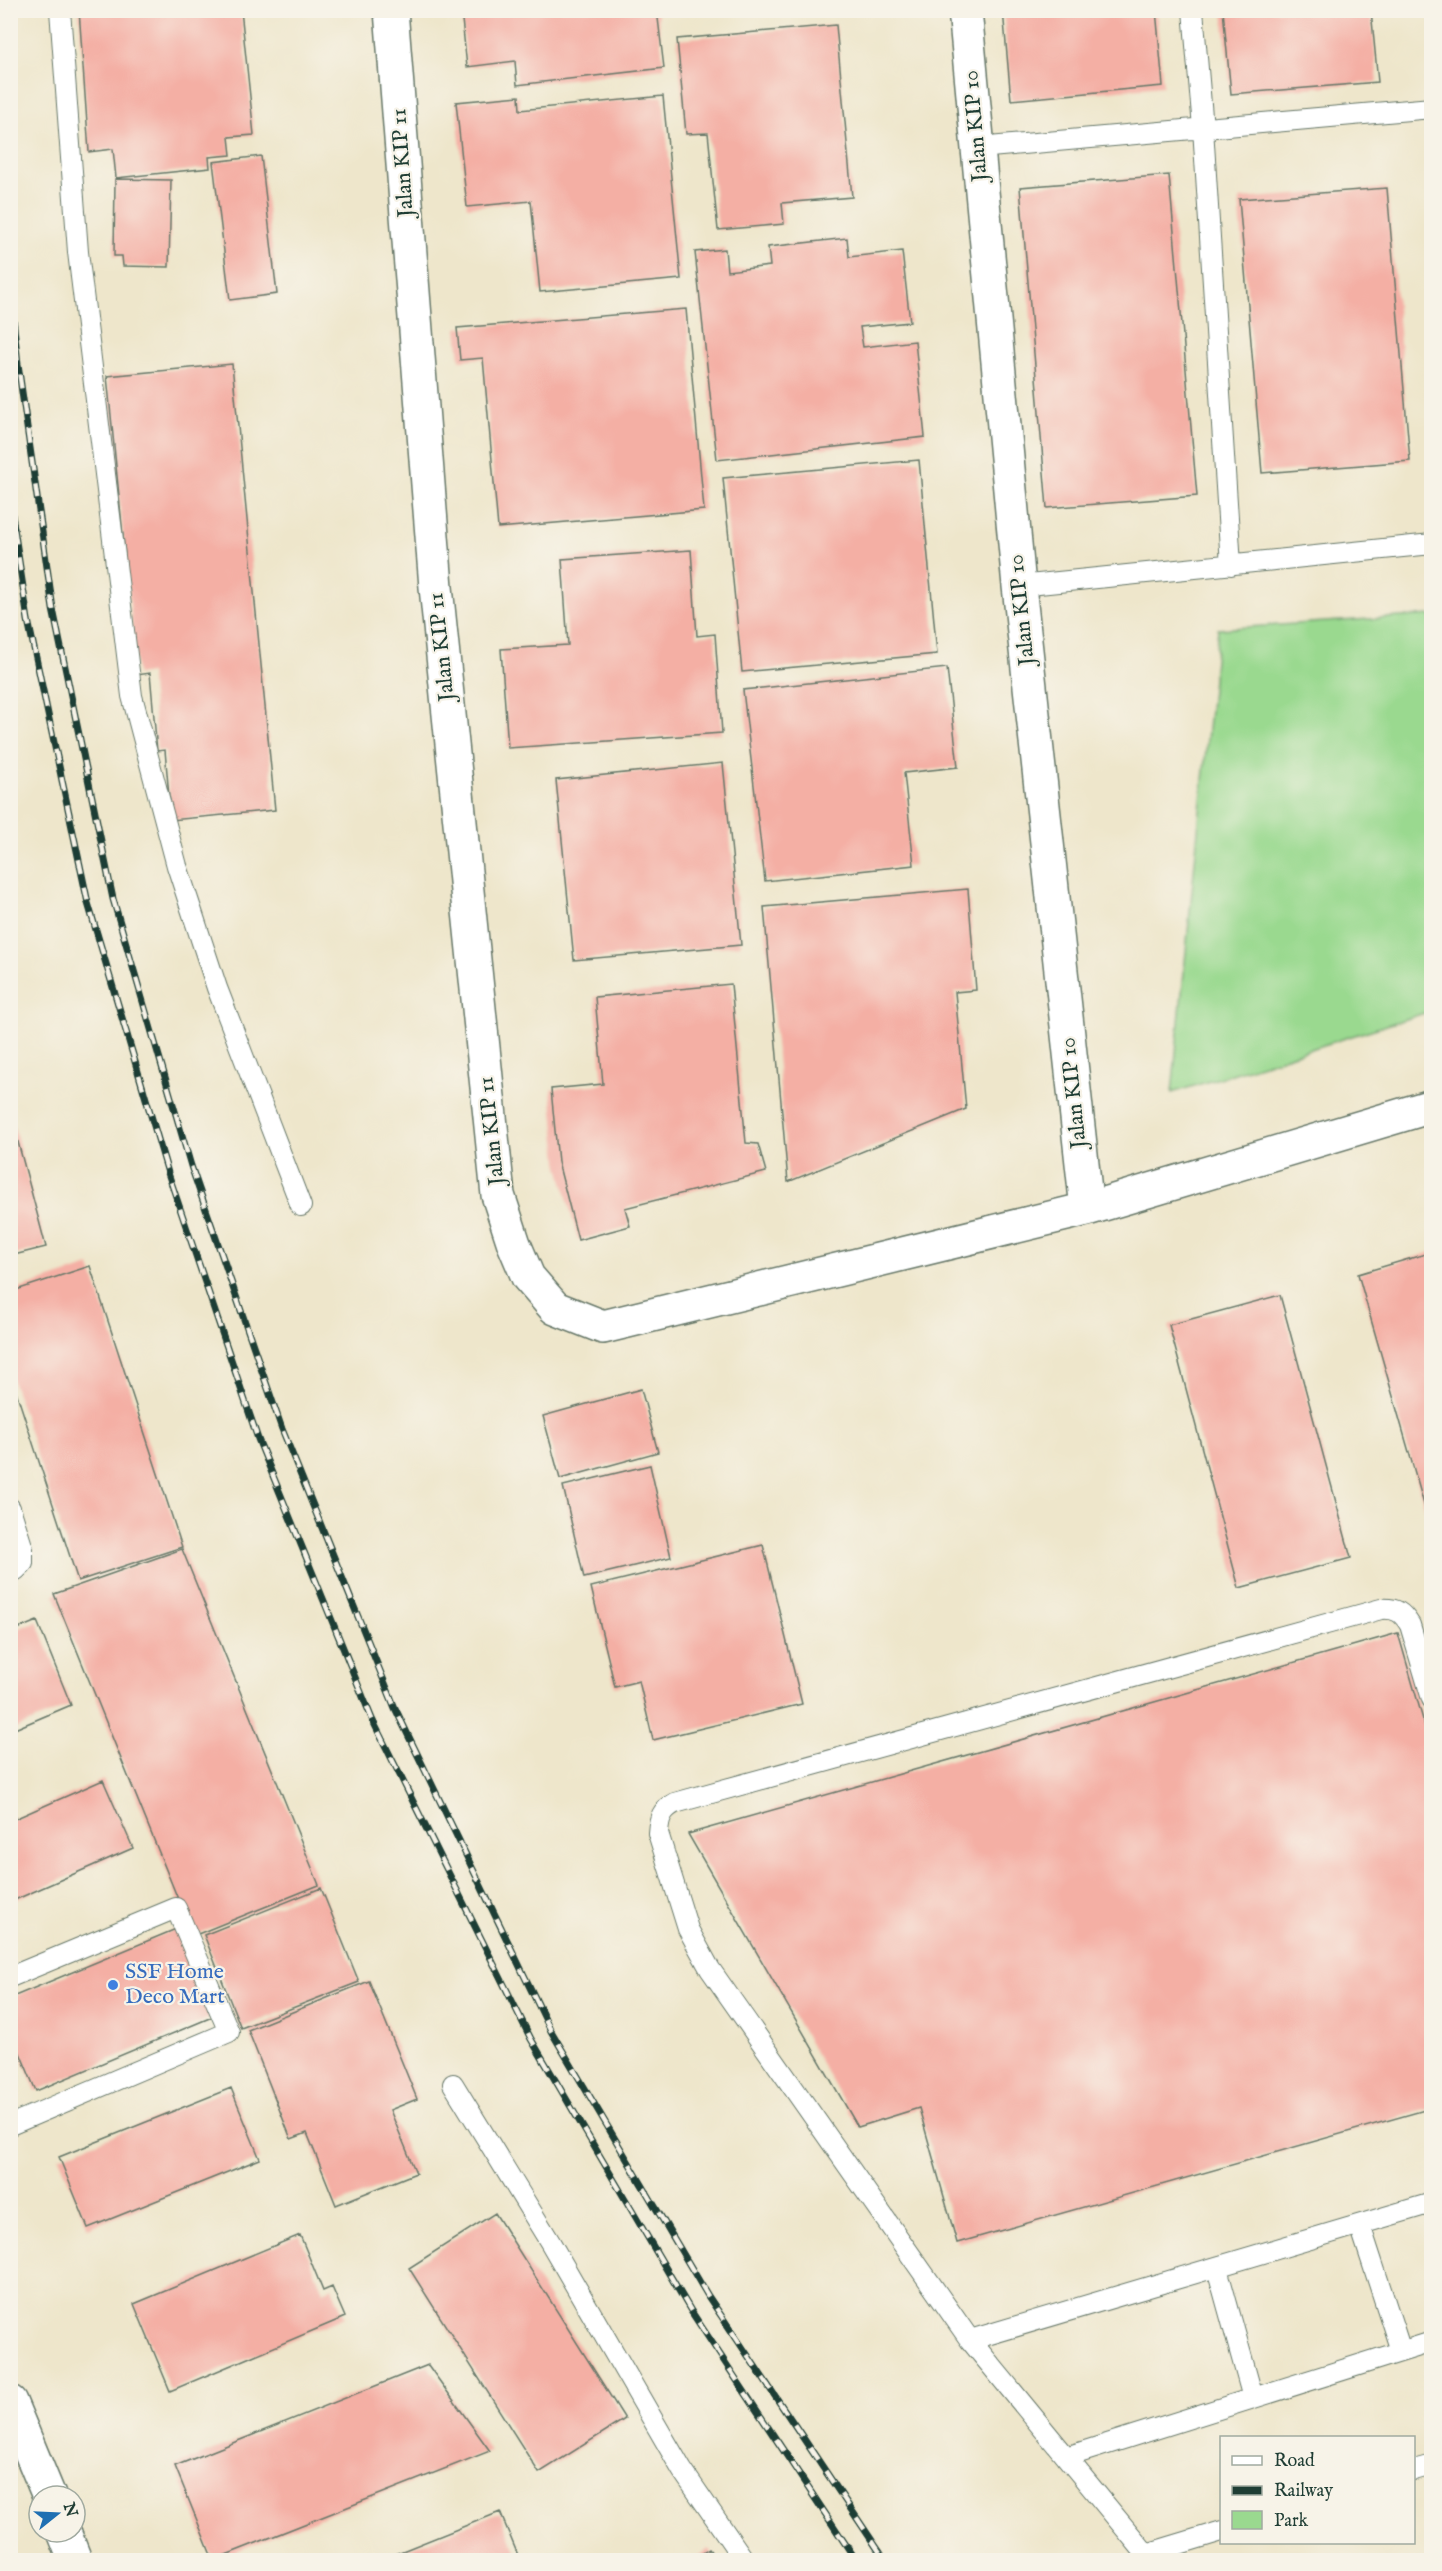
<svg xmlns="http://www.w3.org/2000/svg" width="1442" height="2571" font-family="'IM FELL English',serif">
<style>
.green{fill:#9ad98f;stroke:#5c8b62;stroke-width:1.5}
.building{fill:#f4afa4}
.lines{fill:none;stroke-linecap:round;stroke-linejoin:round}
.service-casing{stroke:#677869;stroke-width:22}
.minor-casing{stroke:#677869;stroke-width:36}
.tertiary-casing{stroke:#677869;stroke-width:36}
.service{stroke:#fff;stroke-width:20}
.minor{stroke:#fff;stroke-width:33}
.tertiary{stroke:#fff;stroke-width:33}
.rail-casing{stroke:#1f3d34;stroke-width:7}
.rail{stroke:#f7f3e8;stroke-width:4.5;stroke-dasharray:14;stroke-linecap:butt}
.shop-dot{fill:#3f7fe0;stroke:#f7f3e8;stroke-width:2}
.labels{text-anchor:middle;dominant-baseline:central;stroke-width:4.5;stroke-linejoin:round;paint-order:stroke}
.street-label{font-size:22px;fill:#1f3d34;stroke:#f7f3e8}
.shop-label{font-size:22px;fill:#366cbe;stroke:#f7f3e8;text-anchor:start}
</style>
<rect width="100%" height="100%" fill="#f7f3e8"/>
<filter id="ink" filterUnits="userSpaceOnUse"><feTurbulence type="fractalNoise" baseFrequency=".0167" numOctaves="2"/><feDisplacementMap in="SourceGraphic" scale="12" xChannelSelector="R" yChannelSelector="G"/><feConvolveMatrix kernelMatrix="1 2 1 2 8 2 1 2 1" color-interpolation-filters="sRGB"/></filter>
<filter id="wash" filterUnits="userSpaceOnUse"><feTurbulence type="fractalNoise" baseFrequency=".008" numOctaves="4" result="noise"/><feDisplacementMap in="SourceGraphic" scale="24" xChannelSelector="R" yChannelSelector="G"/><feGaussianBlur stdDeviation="1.35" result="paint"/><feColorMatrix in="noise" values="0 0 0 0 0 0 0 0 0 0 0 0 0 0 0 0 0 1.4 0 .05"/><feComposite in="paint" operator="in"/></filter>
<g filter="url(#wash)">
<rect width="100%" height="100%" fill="#eee6cb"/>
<path class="green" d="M 1431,615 L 1431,1011 L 1172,1093 L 1218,629 Z"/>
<g id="blocks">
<path class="building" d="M 79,10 L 241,10 L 254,135 L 229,137 L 231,155 L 209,157 L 210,168 L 116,178 L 113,149 L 89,152 Z
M 461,10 L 657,10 L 664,68 L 517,85 L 515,61 L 467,67 Z
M 1003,10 L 1156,10 L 1163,86 L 1011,100 Z
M 1223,10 L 1371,10 L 1378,82 L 1231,94 Z
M 836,25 L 852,197 L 782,203 L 784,224 L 718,230 L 708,133 L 686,134 L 677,39 Z
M 519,96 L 520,110 L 663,96 L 681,279 L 540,292 L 531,201 L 467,207 L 456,102 Z
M 261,156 L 277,294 L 230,300 L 213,162 Z
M 1169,175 L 1197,496 L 1047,508 L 1020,187 Z
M 115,179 L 171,180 L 169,267 L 123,266 L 122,256 L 114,256 Z
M 1387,188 L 1410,461 L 1262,473 L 1239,199 Z
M 847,238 L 849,257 L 902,251 L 910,322 L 860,327 L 863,347 L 915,341 L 925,437 L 717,460 L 695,252 L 725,249 L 727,271 L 770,266 L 768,247 Z
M 686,309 L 704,510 L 498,528 L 483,358 L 460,360 L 457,328 Z
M 232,364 L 275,810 L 171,820 L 165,750 L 157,751 L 150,673 L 137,675 L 107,376 Z
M 919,460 L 937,654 L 742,672 L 723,478 Z
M 691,550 L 697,636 L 715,634 L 722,733 L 508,748 L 501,649 L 568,645 L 562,559 Z
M 947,668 L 958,767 L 904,773 L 914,865 L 765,881 L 743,690 Z
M 723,763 L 741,945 L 574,960 L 556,780 Z
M 968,889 L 976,990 L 955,992 L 966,1109 L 788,1182 L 764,907 Z
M 731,984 L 746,1143 L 758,1144 L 766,1172 L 625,1208 L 630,1226 L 578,1240 L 558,1162 L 551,1089 L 603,1084 L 595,997 Z
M 10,1112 L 46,1247 L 10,1256 Z
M 1432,1252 L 1432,1529 L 1431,1529 L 1358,1274 Z
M 90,1266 L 182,1547 L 78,1581 L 10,1373 L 10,1292 Z
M 1280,1295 L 1351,1558 L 1239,1588 L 1169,1325 Z
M 641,1389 L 658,1452 L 560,1479 L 543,1416 Z
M 650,1465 L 671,1557 L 584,1578 L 563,1486 Z
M 763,1545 L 802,1704 L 653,1740 L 639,1681 L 615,1687 L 591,1587 Z
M 182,1549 L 319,1885 L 193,1936 L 54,1594 Z
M 37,1621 L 71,1705 L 10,1731 L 10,1632 Z
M 1398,1633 L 1432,1751 L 1432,2108 L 957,2243 L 919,2108 L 858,2127 L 688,1834 Z
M 103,1780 L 133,1848 L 10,1902 L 10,1821 Z
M 321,1888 L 359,1982 L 241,2028 L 204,1935 Z
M 176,1929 L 212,2017 L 36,2091 L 10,2029 L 10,1998 Z
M 369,1981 L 417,2099 L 390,2110 L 416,2173 L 336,2205 L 307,2133 L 291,2139 L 248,2030 Z
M 231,2088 L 260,2159 L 88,2228 L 59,2157 Z
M 495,2213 L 625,2419 L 539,2473 L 409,2268 Z
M 300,2235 L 323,2291 L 332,2287 L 345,2317 L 170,2391 L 134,2304 Z
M 428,2365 L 490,2451 L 213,2560 L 175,2466 Z
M 500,2512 L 520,2560 L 380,2560 Z
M 709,2549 L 717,2560 L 692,2560 Z"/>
</g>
</g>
<g filter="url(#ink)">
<use href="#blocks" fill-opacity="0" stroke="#677869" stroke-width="1.5"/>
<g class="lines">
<g class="service-casing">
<path id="service" d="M 60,10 L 78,252 L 132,696 L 177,866 L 217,988 L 301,1206
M 1193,10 L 1203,128 L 1231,565
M 978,148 L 1432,108
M 1019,586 L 1432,544
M 10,1508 L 23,1549 L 23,1563 L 16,1570 L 10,1572
M 10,1977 L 176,1908 L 229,2032 L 10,2125
M 453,2084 L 550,2242 L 682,2470 L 744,2560
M 1360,2225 L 1401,2351
M 1217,2268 L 1253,2398
M 970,2340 L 1432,2203
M 1066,2457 L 1432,2342
M 1414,2470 L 1432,2465
M 1146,2554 L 1222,2531
M 1151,2560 L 970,2340 L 710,1969 L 688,1929 L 658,1833 C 659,1817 662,1810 675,1803 L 1381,1609 C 1396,1608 1402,1612 1410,1625 L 1432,1699"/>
</g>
<g class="minor-casing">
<path id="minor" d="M 391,10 L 436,587 L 498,1195 L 514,1244 L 528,1277 L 555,1308 L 603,1327 L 1087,1209 L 1432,1106
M 965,10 L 1019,586 L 1087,1209"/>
</g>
<g class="tertiary-casing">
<path id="tertiary" d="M 10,2402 L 49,2496
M 64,2532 L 75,2560"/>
</g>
<use href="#service" class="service"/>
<use href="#minor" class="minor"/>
<use href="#tertiary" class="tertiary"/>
<g class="rail-casing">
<path id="rail" d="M 10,291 L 18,364 L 53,609 L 113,899 L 191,1166 L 282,1429 L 395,1708 L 551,2031 L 708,2296 L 885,2560
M 10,502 L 28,620 L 88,903 L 168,1173 L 258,1439 L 372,1719 L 531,2039 L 691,2311 L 856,2560"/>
</g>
<use href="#rail" class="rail"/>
</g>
</g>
<circle class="shop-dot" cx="113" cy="1985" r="6"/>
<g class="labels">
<g class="street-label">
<text transform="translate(976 126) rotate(-95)">Jalan KIP 10</text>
<text transform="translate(403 163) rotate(-94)">Jalan KIP 11</text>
<text transform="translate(1022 610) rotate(-96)">Jalan KIP 10</text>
<text transform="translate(442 647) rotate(-96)">Jalan KIP 11</text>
<text transform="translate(1074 1093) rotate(-96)">Jalan KIP 10</text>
<text transform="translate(492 1131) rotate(-96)">Jalan KIP 11</text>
</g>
<g class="shop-label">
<text x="125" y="1972">SSF Home<tspan x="125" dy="25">Deco Mart</tspan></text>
</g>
</g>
<rect width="1442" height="2571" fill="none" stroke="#f7f3e8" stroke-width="36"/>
<rect x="1220" y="2436" width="195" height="108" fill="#f7f3e8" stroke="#a1aaa0" stroke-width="1.5"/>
<rect x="1232" y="2456" width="30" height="9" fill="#ffffff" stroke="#a1aaa0" stroke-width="1.5"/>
<text x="1274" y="2466" font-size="18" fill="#1f3d34">Road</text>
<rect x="1232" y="2486" width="30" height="9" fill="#1f3d34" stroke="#a1aaa0" stroke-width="1.5"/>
<text x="1274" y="2496" font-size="18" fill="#1f3d34">Railway</text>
<rect x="1232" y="2511" width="30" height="18" fill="#9ad98f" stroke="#a1aaa0" stroke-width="1.5"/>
<text x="1274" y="2526" font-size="18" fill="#1f3d34">Park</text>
<g transform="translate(57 2514) rotate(72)"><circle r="28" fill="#f7f3e8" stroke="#a1aaa0" stroke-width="1.5"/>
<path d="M0-4.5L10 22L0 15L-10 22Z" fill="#1f6fb2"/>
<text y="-9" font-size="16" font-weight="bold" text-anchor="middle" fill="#1f3d34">N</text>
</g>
</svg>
